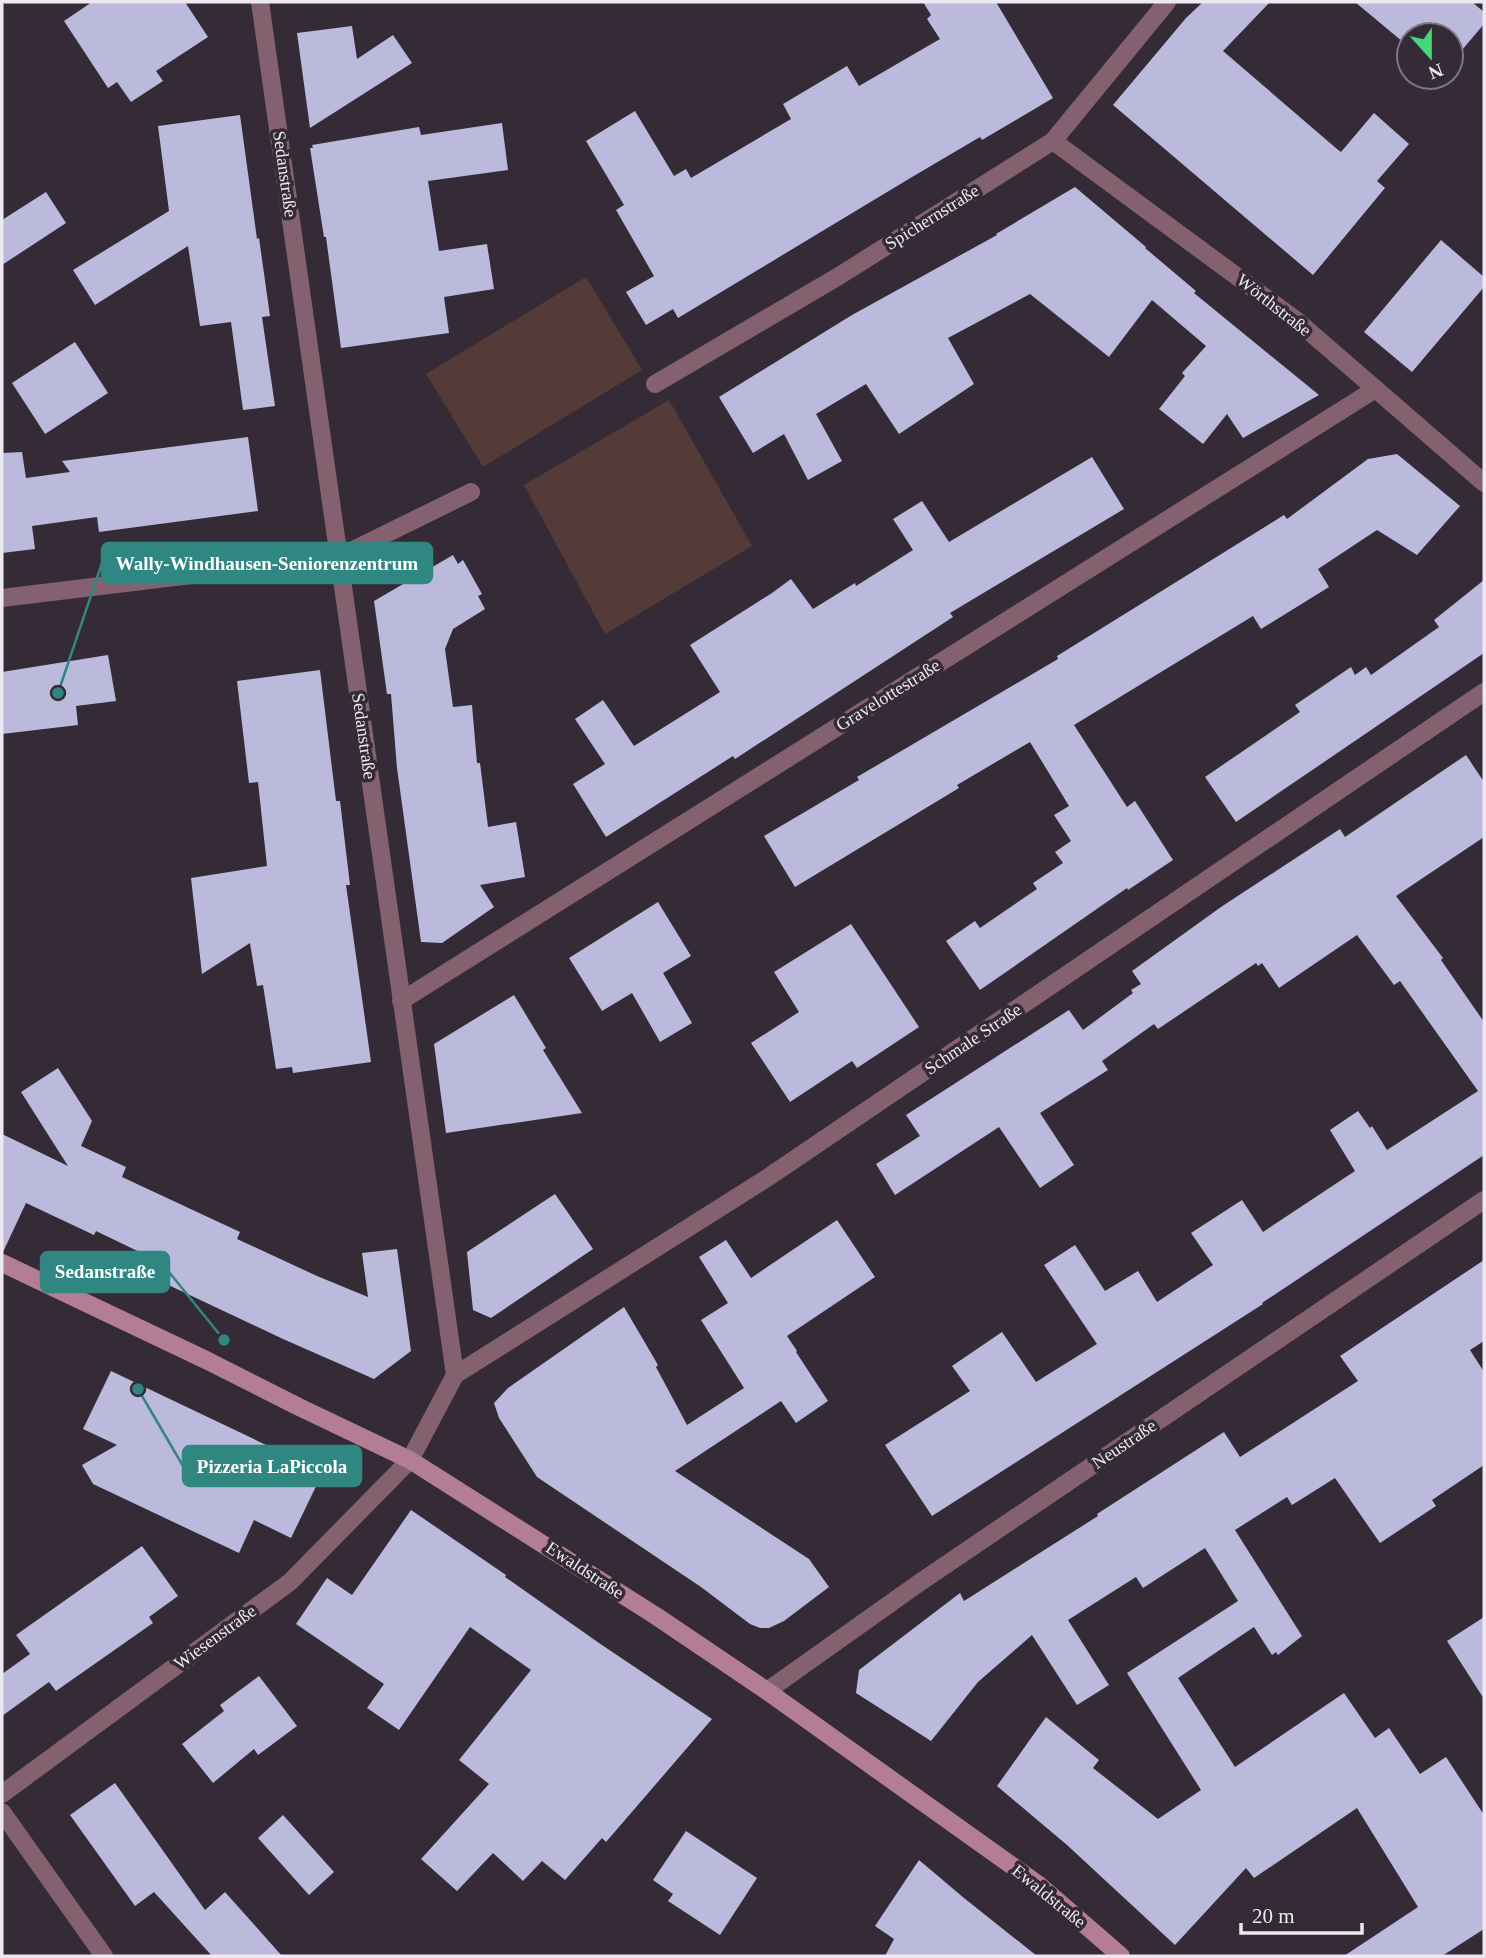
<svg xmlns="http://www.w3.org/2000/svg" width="1486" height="1958" font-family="'Times New Roman',serif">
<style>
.green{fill:#553b37}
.building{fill:#bbbadc}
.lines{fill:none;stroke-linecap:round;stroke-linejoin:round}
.minor{stroke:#84616f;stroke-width:18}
.secondary{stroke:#b37d93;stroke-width:18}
.labels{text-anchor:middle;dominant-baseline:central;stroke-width:7;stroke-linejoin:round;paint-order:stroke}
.street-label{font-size:18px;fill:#eee8f0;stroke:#342b37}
.leader{fill:none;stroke:#308782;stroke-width:2.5}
.callout-dot{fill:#308782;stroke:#342b37;stroke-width:2.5}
.callout{fill:#308782;stroke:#308782;stroke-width:2.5}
.callout-label{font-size:19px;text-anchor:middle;font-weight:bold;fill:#fff}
</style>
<rect width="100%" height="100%" fill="#342b37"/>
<path class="green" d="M 586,277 L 642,370 L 483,467 L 426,374 Z
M 669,400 L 752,546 L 605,634 L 524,485 Z"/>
<path class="building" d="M 92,2 L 185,2 L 208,37 L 156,71 L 163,81 L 131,102 L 117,82 L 108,88 L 64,21 Z
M 923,2 L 996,2 L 1053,98 L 982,140 L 980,137 L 912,177 L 678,318 L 673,309 L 646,325 L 626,292 L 654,276 L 616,210 L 624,205 L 586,141 L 635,111 L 674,176 L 686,169 L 691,178 L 791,119 L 783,104 L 847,66 L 859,86 L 940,39 L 927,19 L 931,15 Z
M 1203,2 L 1270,2 L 1223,51 L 1337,149 L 1341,152 L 1374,113 L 1409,144 L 1377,181 L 1385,188 L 1313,275 L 1113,105 L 1186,18 Z
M 1355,2 L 1472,2 L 1484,12 L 1484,24 L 1451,63 L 1451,35 L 1409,35 L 1409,47 Z
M 352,26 L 357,59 L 393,35 L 412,63 L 310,128 L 297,33 Z
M 240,115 L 257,239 L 259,238 L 270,316 L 262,317 L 275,406 L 243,410 L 231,322 L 200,326 L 188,246 L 95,305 L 73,270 L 169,211 L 158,126 Z
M 502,123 L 508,170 L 428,181 L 439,251 L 487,244 L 494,289 L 444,297 L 449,333 L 341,348 L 326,237 L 324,237 L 310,148 L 313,148 L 312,145 L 419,127 L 421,135 Z
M 1075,187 L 1146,247 L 1145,248 L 1196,291 L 1194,293 L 1319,395 L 1243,438 L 1227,414 L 1203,444 L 1159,409 L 1185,376 L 1182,373 L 1206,346 L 1152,300 L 1109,357 L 1030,294 L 948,338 L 974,384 L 899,434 L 866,384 L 816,414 L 842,461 L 808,480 L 784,434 L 753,453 L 719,397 L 852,315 L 997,235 L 996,234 Z
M 46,192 L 66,223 L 2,265 L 2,220 Z
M 1441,240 L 1484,277 L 1484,287 L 1412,372 L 1364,332 Z
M 75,342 L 108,393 L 45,434 L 12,383 Z
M 248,437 L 258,511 L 99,532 L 97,517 L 32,526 L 35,549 L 2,553 L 2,453 L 22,452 L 26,478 L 70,472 L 62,461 Z
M 1397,454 L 1460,506 L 1417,555 L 1377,530 L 1318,569 L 1329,587 L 1261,629 L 1253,616 L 1074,725 L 1127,807 L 1135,801 L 1173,860 L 1128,890 L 1127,888 L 980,990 L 946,941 L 975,921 L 980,928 L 1037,889 L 1033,883 L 1063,863 L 1055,852 L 1071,841 L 1054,815 L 1069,806 L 1030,742 L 957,785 L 959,788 L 795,887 L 764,836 L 859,780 L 857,777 L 1058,659 L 1057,656 L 1284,515 L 1287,519 L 1368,459 Z
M 1092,457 L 1124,509 L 950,613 L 953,617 L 735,759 L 733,756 L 606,837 L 573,784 L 605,764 L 575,719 L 603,700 L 634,746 L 720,692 L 690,645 L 772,593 L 791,579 L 813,609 L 855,583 L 856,586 L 913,550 L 893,519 L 922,501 L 949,542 Z
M 453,555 L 458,564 L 463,560 L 482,594 L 478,596 L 485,609 L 453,629 L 445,649 L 453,707 L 472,705 L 477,763 L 480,763 L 488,827 L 516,822 L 525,877 L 480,885 L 494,907 L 442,943 L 421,942 L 397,768 L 391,694 L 387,694 L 374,601 Z
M 1484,580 L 1484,653 L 1236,822 L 1205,777 L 1300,712 L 1295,705 L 1351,667 L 1355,675 L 1366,667 L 1371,675 L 1439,627 L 1434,620 Z
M 108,655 L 116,701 L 76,706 L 78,725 L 2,734 L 2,672 Z
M 320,670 L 336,801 L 340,801 L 350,885 L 346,885 L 371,1062 L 293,1073 L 292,1067 L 276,1069 L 263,985 L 257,986 L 250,943 L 202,974 L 191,878 L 267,866 L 258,782 L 249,783 L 237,681 Z
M 1466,755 L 1484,782 L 1484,837 L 1396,896 L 1443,958 L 1441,960 L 1484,1022 L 1484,1155 L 1262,1303 L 1263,1304 L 932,1516 L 885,1445 L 970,1391 L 952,1366 L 1002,1332 L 1036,1382 L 1097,1344 L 1044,1265 L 1075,1245 L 1105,1291 L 1138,1271 L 1157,1302 L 1213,1265 L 1191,1233 L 1242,1200 L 1263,1232 L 1355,1171 L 1330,1130 L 1358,1111 L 1370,1128 L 1372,1126 L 1387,1150 L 1478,1091 L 1400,981 L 1394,985 L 1357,935 L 1279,988 L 1262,963 L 1258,966 L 1256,963 L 1158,1029 L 1154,1024 L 1102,1061 L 1108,1070 L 1040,1113 L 1074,1165 L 1040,1188 L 999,1127 L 895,1195 L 876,1164 L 920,1136 L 906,1115 L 1069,1010 L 1083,1030 L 1133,993 L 1131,990 L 1141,984 L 1132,971 L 1221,907 L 1340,829 L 1345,837 Z
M 658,902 L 691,956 L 663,973 L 692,1023 L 660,1042 L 632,993 L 602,1011 L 569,958 Z
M 851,924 L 919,1027 L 857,1068 L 852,1061 L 790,1102 L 751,1043 L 799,1012 L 774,972 Z
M 514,995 L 546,1048 L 543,1050 L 582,1113 L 446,1133 L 434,1044 Z
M 58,1068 L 92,1121 L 81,1146 L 126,1167 L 122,1177 L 240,1232 L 237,1239 L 317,1276 L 368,1297 L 362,1253 L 397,1249 L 411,1351 L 374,1379 L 283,1339 L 145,1274 L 152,1258 L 96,1231 L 94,1235 L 26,1203 L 3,1252 L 2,1252 L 2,1134 L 68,1166 L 21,1092 Z
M 555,1194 L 593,1249 L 491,1318 L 473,1310 L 467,1252 Z
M 837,1220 L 875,1277 L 787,1336 L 797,1351 L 796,1352 L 828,1401 L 796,1423 L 781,1401 L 675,1471 L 809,1559 L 829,1587 L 784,1621 L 769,1628 L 760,1628 L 750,1624 L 701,1587 L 537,1477 L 499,1418 L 494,1403 L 508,1388 L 624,1307 L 658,1365 L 656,1367 L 687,1425 L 744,1388 L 701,1320 L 728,1303 L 699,1257 L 726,1240 L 751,1278 Z
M 1484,1260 L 1484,1341 L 1470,1350 L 1484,1372 L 1484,1465 L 1432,1500 L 1436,1506 L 1380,1543 L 1335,1478 L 1292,1505 L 1287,1497 L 1235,1530 L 1302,1636 L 1278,1655 L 1276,1652 L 1272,1655 L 1254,1627 L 1178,1678 L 1235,1767 L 1344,1693 L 1375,1738 L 1389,1728 L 1420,1774 L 1446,1757 L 1484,1815 L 1484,1929 L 1442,1956 L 1344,1956 L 1418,1907 L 1357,1808 L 1254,1878 L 1246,1868 L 1175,1945 L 1067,1845 L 997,1786 L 1046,1717 L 1099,1760 L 1093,1768 L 1158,1819 L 1201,1790 L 1127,1673 L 1238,1601 L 1205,1548 L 1143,1588 L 1136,1577 L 1068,1620 L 1109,1685 L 1077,1705 L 1032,1635 L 978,1682 L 931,1741 L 856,1693 L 859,1670 L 960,1593 L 964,1601 L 1098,1516 L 1097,1514 L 1224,1432 L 1240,1457 L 1358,1381 L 1340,1356 Z
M 111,1371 L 323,1472 L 291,1538 L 254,1520 L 239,1553 L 93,1484 L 82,1465 L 117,1445 L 83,1429 Z
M 411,1510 L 506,1575 L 505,1577 L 599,1643 L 712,1719 L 606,1842 L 602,1838 L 565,1880 L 542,1861 L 523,1881 L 493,1853 L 457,1891 L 421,1859 L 489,1784 L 459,1760 L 531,1670 L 470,1627 L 399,1730 L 367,1708 L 384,1684 L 296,1624 L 327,1578 L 352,1595 Z
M 142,1546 L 178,1596 L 149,1617 L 153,1623 L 56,1691 L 49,1682 L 2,1716 L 2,1674 L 30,1654 L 16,1635 Z
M 1484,1617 L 1484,1699 L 1447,1641 Z
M 259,1676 L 297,1726 L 258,1755 L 254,1749 L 213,1783 L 182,1744 L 224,1711 L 220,1705 Z
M 115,1783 L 205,1910 L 225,1892 L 282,1956 L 212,1956 L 154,1892 L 135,1906 L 70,1815 Z
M 283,1815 L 334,1872 L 309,1895 L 258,1838 Z
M 686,1831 L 757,1878 L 720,1935 L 668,1901 L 673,1894 L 653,1880 Z
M 919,1860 L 964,1898 L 1037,1956 L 885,1956 L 894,1939 L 875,1926 Z"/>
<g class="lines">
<path class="minor" d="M 1053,141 L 1296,320 L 1484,483
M 655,384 L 839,276 L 1053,141 L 1167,2
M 2,598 L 339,557 L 471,492
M 401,1001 L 1374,390
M 455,1375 L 767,1178 L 1484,692
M 767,1691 L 919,1583 L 1484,1200
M 2,1794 L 290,1582 L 410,1460 L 455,1375 L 260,2
M 2,1812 L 104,1956"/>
<path class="secondary" d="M 2,1263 L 206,1360 L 299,1407 L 410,1460 L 656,1616 L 767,1691 L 1039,1885 L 1121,1956"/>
</g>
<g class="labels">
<g class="street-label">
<text transform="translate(285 174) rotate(82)">Sedanstraße</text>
<text transform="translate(932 217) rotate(-32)">Spichernstraße</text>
<text transform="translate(1274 305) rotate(38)">Wörthstraße</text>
<text transform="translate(888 695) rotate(-32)">Gravelottestraße</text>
<text transform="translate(364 736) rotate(82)">Sedanstraße</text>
<text transform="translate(973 1039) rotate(-34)">Schmale Straße</text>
<text transform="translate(1124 1444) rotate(-34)">Neustraße</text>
<text transform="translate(585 1570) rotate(33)">Ewaldstraße</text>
<text transform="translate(215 1637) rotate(-36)">Wiesenstraße</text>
<text transform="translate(1049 1896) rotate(39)">Ewaldstraße</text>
</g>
</g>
<path class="leader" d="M58 693L102 563M224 1340L169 1272M138 1389L183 1466"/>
<g class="callout-dot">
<circle cx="58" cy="693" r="7"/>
<circle cx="224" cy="1340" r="7"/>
<circle cx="138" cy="1389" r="7"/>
</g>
<g class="callout">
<rect x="102" y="543" width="330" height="40" rx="7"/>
<rect x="41" y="1252" width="128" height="40" rx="7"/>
<rect x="183" y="1446" width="178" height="40" rx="7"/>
</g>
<g class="callout-label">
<text x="267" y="570">Wally-Windhausen-Seniorenzentrum</text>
<text x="105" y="1278">Sedanstraße</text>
<text x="272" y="1473">Pizzeria LaPiccola</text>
</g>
<rect width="1486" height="1958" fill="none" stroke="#eee8f0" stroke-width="7"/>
<g transform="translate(1430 56) rotate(159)"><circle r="33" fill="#342b37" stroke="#7e7781" stroke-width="2"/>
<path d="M0-5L12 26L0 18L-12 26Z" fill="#45d77a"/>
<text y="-10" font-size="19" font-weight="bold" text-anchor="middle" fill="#eee8f0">N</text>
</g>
<path d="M1241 1923v10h121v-10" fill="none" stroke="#eee8f0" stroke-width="3.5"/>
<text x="1252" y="1923" font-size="21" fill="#eee8f0" stroke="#342b37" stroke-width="5" paint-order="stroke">20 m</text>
</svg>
